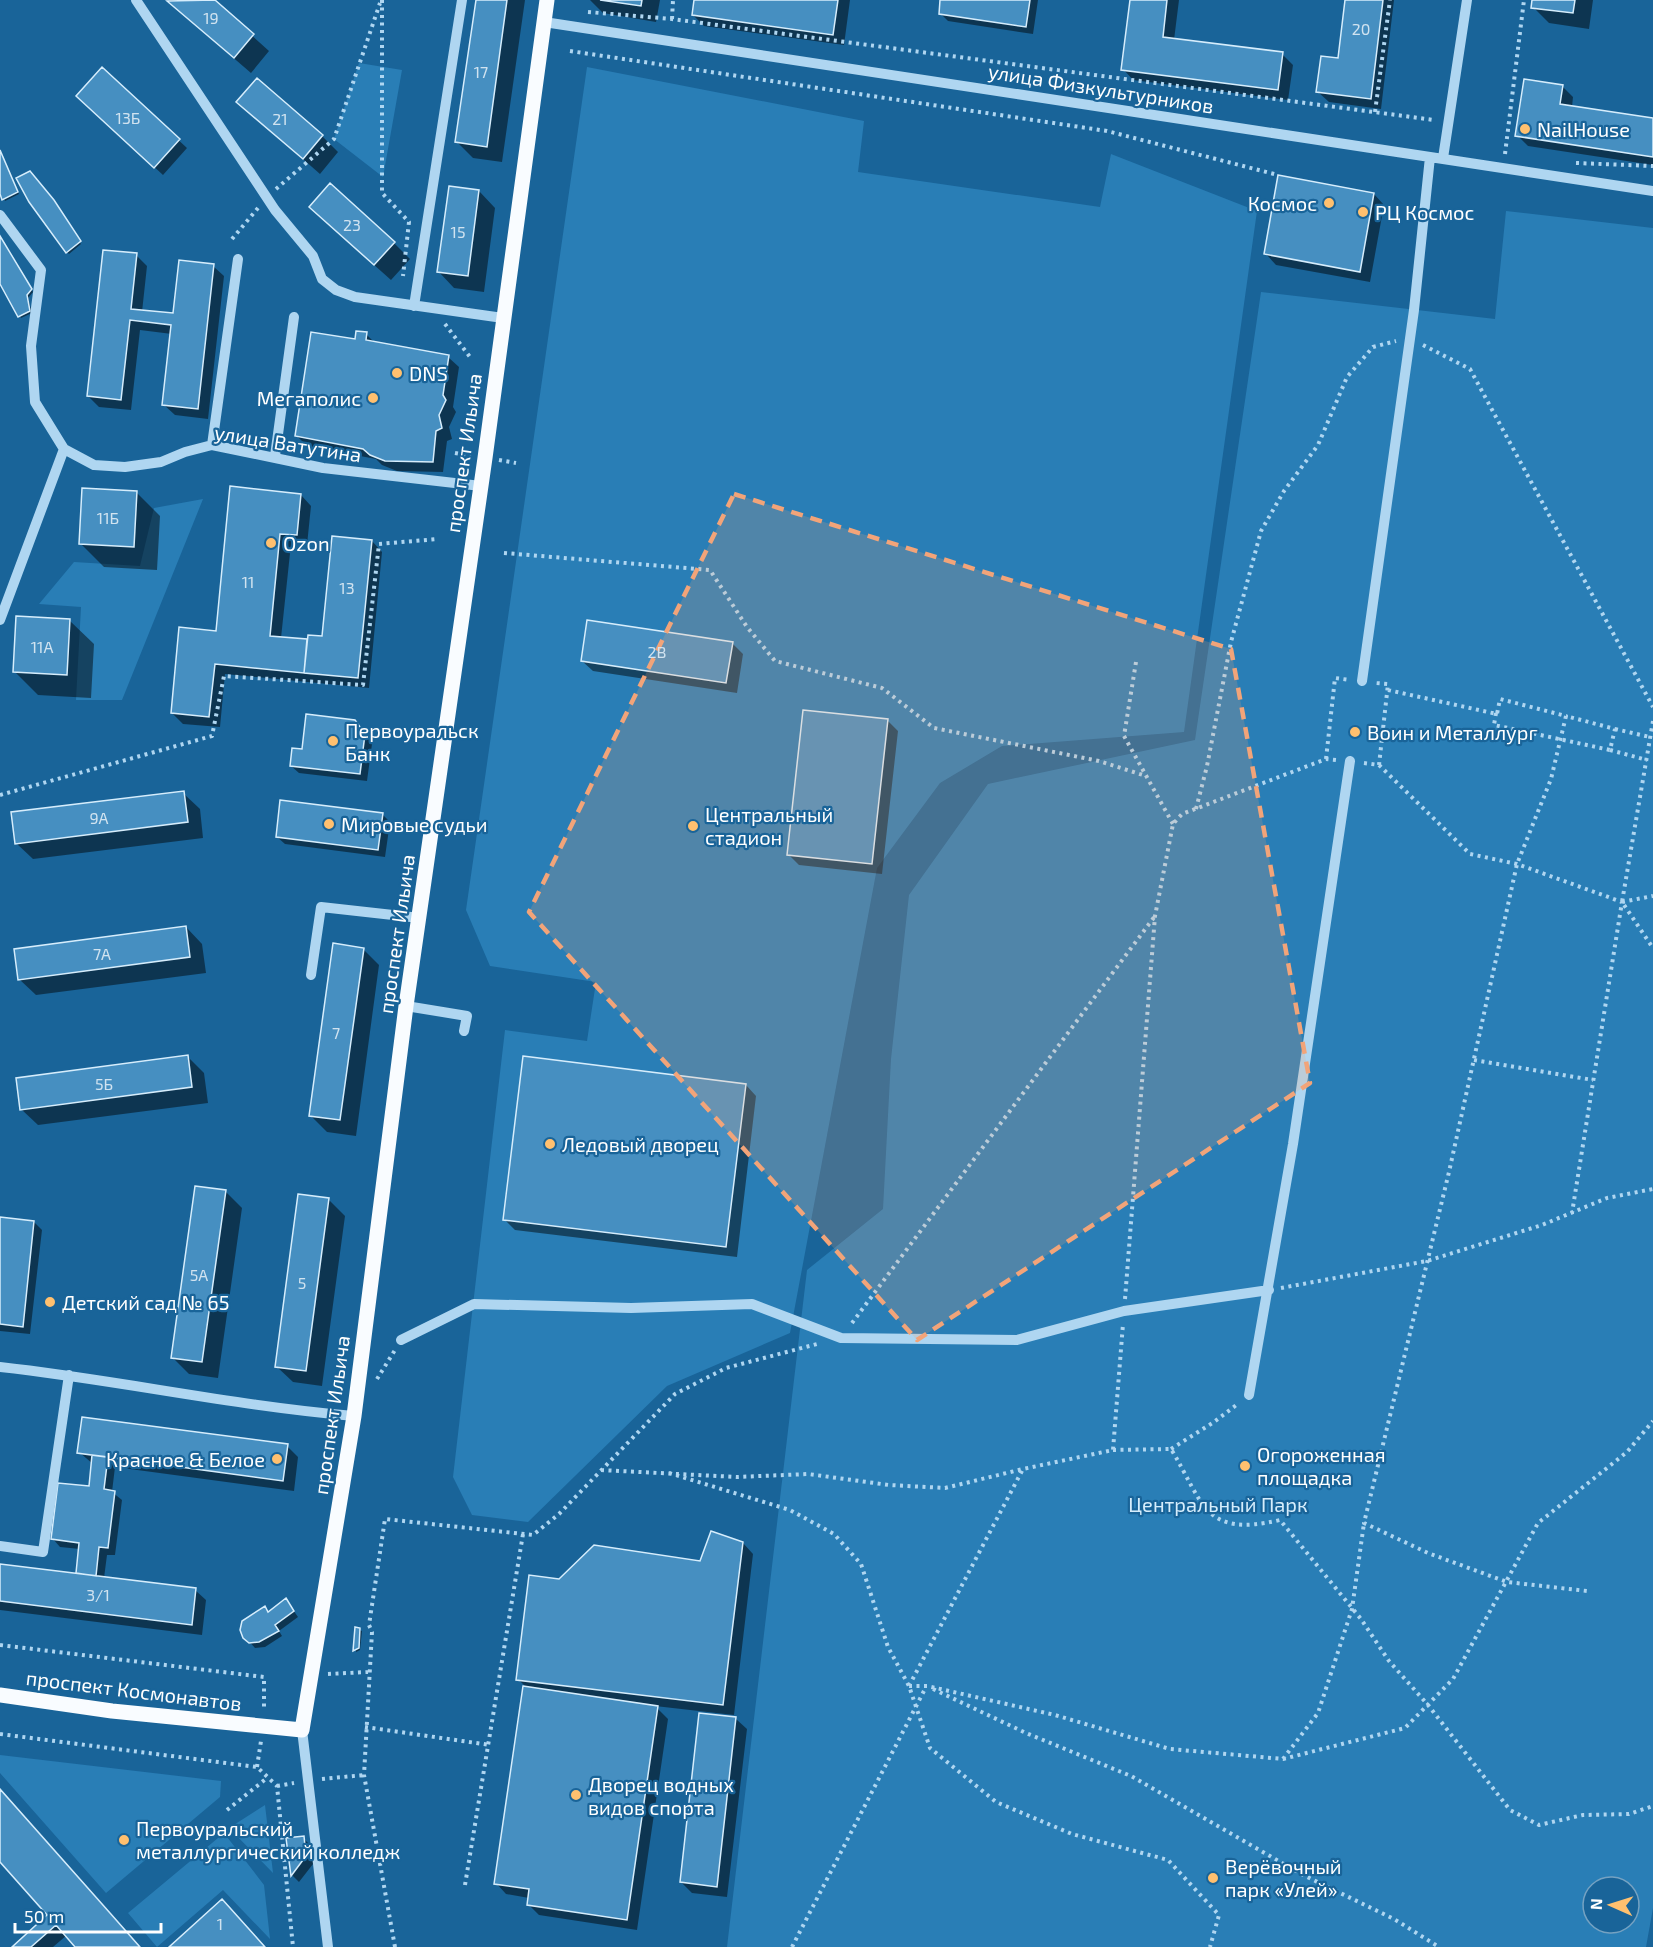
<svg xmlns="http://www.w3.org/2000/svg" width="1653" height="1947" font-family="'Exo 2',sans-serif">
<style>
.green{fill:#297eb6;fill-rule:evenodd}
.shadow{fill:#0007}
.building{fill:#468fc1;stroke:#d6edfc;stroke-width:1.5}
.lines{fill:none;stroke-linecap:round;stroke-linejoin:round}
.path{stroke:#afd6f1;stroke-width:4;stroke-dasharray:3 4.5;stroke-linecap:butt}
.minor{stroke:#afd6f1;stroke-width:10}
.major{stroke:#f9fcff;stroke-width:15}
.marked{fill:#f2a479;fill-opacity:0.2;stroke:#f2a479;stroke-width:4.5;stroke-dasharray:12 8;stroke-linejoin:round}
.poi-dot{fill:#ffc06f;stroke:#196499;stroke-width:2}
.labels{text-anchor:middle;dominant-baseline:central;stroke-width:4.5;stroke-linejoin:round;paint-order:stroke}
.number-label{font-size:16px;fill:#d1e3f0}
.street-label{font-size:20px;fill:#fff;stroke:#196499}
.poi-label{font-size:20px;fill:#fff;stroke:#196499;text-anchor:start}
.park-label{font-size:20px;fill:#d6edfc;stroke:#196499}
</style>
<rect width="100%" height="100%" fill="#196499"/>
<path class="green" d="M 359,63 L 402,70 L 383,177 L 334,139 Z
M 587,67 L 864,121 L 858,172 L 1100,207 L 1111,154 L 1257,211 L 1184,732 L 1002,746 L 940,783 L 877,868 L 790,1333 L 667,1386 L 528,1522 L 472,1515 L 453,1477 L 505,1030 L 587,1041 L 596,982 L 490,966 L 466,910 Z
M 1506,211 L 1653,228 L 1653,1908 L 1646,1947 L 727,1947 L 807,1270 L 883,1209 L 891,1059 L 909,895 L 988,784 L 1195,740 L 1261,292 L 1495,319 ZM 1593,1887 L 1629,1887 L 1629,1923 L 1593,1923 Z
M 203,499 L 122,700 L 76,700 L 81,607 L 39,604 L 74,562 L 140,566 L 154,508 Z
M 0,1755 L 221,1781 L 220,1797 L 106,1893 L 0,1773 Z
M 265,1805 L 273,1873 L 229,1828 Z
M 224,1833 L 264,1885 L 270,1939 L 223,1890 L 157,1947 L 128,1913 Z"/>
<path class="shadow" d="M 170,0 L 212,0 L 269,51 L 251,73 L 186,17 Z
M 477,0 L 525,0 L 502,162 L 473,158 L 457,142 Z
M 590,0 L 660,0 L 656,22 L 603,13 Z
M 695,0 L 850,0 L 844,45 L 704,26 L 693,15 Z
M 942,0 L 1038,0 L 1033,34 L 948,21 L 940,13 Z
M 1131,0 L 1179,0 L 1174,40 L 1282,54 L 1293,65 L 1288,100 L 1133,80 L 1123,69 Z
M 1347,0 L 1394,0 L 1381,109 L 1329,102 L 1318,92 L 1340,60 Z
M 1534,0 L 1593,0 L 1589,29 L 1549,23 L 1533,7 Z
M 102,69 L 187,148 L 163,175 L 85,103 Z
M 1562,86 L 1573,97 L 1572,107 L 1653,120 L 1653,165 L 1528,146 L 1517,135 Z
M 238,102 L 322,136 L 338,152 L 320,174 Z
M 0,150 L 19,194 L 5,201 L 0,190 Z
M 479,191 L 495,208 L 484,292 L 454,288 L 438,271 Z
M 1374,194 L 1384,205 L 1370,282 L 1276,265 L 1266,254 Z
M 55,204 L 81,244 L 69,254 L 67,252 Z
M 327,223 L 394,243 L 410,259 L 391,280 Z
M 0,237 L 33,292 L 28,298 L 32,313 L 21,318 L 0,280 Z
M 136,255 L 147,266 L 142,312 L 174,315 L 213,266 L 224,276 L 208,419 L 175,415 L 164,405 L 172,334 L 140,330 L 131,410 L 99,407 L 88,396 Z
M 366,334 L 375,343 L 448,357 L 459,367 L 453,407 L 456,412 L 449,427 L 452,439 L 447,441 L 443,472 L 397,471 L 382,465 L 376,459 L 307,446 L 297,436 L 356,341 Z
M 136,492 L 160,516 L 157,570 L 104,567 L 80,543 Z
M 301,495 L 311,506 L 307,545 L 291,544 L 281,638 L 309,641 L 323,638 L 372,541 L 382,552 L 369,688 L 225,674 L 220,727 L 183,724 L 172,713 L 217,632 Z
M 70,621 L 94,644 L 91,698 L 38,695 L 14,671 Z
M 732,643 L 743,654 L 737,693 L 593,671 L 582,661 Z
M 887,720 L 898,731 L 882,874 L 799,865 L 788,854 Z
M 354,721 L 372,744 L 367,781 L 299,773 L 291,766 L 303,751 Z
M 183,793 L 200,809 L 203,838 L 33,859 L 16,843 Z
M 382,814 L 390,822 L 385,857 L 285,844 L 277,837 Z
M 186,927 L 202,944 L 206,973 L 36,995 L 19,979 Z
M 363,949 L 379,965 L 356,1136 L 327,1132 L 310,1115 Z
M 188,1057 L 204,1073 L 208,1103 L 38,1125 L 21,1109 Z
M 746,1085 L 756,1096 L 737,1257 L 515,1230 L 504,1219 Z
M 225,1191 L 242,1208 L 218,1378 L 189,1374 L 173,1358 Z
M 329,1200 L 345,1216 L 322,1386 L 293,1382 L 276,1366 Z
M 0,1219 L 34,1222 L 42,1230 L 30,1334 L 0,1331 Z
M 287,1446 L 298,1457 L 294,1491 L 115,1467 L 112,1492 L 122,1500 L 115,1555 L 107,1555 L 104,1578 L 195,1590 L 206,1600 L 202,1635 L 0,1610 L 0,1565 L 77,1575 L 80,1549 L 60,1547 L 53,1539 L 90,1488 L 93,1464 L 79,1452 Z
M 743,1543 L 753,1554 L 734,1715 L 655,1706 L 668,1719 L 637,1930 L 539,1915 L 528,1904 L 529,1898 L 506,1894 L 496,1883 L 525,1686 L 518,1679 L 560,1580 L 701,1562 Z
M 286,1600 L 298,1617 L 279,1631 L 282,1636 L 265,1647 L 255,1648 L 247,1639 L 264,1608 L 269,1613 Z
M 356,1629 L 362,1631 L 360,1650 L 356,1652 Z
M 736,1719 L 747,1729 L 727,1897 L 692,1893 L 681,1882 Z
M 0,1790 L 139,1947 L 77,1947 L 67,1935 L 53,1947 L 14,1947 L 50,1915 L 0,1859 Z
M 303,1838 L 311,1846 L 313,1864 L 299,1882 L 292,1875 L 288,1839 Z"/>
<path class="building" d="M 215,0 L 254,34 L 234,58 L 167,1 Z
M 476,0 L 507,0 L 487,147 L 455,142 Z
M 600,0 L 642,0 L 641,6 Z
M 694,0 L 838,0 L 833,35 L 692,15 Z
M 940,0 L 1030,0 L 1026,27 L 939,14 Z
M 1130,0 L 1167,0 L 1163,37 L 1283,52 L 1278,90 L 1121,70 Z
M 1345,0 L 1383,0 L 1371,99 L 1316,92 L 1321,56 L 1338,58 Z
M 1532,0 L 1575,0 L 1573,13 L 1531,8 Z
M 102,67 L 180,139 L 154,168 L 76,96 Z
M 257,78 L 323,135 L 303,159 L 236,102 Z
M 1524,79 L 1563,85 L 1560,104 L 1653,118 L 1653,157 L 1515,136 Z
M 0,150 L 18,192 L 2,200 L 0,194 Z
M 30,171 L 54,200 L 81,241 L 66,253 L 29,202 L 16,178 Z
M 1278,175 L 1374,193 L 1360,272 L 1264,254 Z
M 330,183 L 395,242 L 374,265 L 309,207 Z
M 449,186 L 479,190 L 468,276 L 437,272 Z
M 0,236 L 32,289 L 27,295 L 30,311 L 18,317 L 0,284 Z
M 103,250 L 137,253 L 131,309 L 173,313 L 179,260 L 214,264 L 198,409 L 162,405 L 171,325 L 130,320 L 121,400 L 87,396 Z
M 356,331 L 367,332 L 366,340 L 449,355 L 443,395 L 446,400 L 439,415 L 442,428 L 436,431 L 433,462 L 385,461 L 370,455 L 363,449 L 295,436 L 311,332 L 355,339 Z
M 230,486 L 301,494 L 297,535 L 280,534 L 270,636 L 307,639 L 304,673 L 215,664 L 209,717 L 171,713 L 179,627 L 216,631 Z
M 82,488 L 137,491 L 134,547 L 79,544 Z
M 332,536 L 372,540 L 358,678 L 304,673 L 308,635 L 322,636 Z
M 16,616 L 70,619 L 67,675 L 13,672 Z
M 587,620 L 733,642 L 726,683 L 581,661 Z
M 803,710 L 888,719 L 872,864 L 787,855 Z
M 306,714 L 355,720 L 365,734 L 360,774 L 290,766 L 292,748 L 302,749 Z
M 184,791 L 188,822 L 15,844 L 11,812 Z
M 280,800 L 383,813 L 378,850 L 276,837 Z
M 186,926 L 190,957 L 18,980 L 14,949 Z
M 333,943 L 364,948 L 340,1120 L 309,1116 Z
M 188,1055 L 192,1087 L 20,1110 L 16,1078 Z
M 523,1056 L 746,1084 L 726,1247 L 503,1220 Z
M 195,1186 L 226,1190 L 202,1362 L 171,1358 Z
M 298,1194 L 329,1198 L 306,1371 L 275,1367 Z
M 0,1217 L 34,1221 L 23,1327 L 0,1324 Z
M 82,1417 L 288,1444 L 283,1481 L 77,1453 Z
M 92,1455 L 108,1457 L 104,1489 L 115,1491 L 108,1548 L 99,1547 L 96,1576 L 76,1573 L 79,1543 L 51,1539 L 58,1483 L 89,1486 Z
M 711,1531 L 743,1542 L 723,1705 L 516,1680 L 529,1575 L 559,1579 L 594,1545 L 700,1561 Z
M 0,1564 L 196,1588 L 192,1625 L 0,1601 Z
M 286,1598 L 294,1611 L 275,1625 L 279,1631 L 259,1642 L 249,1643 L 243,1638 L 240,1630 L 242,1621 L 265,1606 L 268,1612 Z
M 355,1627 L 360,1628 L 359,1648 L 353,1651 Z
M 523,1686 L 658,1706 L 627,1920 L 527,1905 L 529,1889 L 494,1884 Z
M 699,1713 L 736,1717 L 717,1887 L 680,1882 Z
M 0,1789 L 110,1913 L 140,1947 L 75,1947 L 56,1925 L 31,1947 L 12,1947 L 47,1915 L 0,1862 Z
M 304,1836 L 306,1856 L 291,1876 L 286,1838 Z
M 222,1899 L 265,1947 L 169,1947 Z"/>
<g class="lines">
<path class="path" d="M 382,0 L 382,193 L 409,222 L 403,276
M 588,12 L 672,19 L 1434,120
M 672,19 L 673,0
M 570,51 L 1107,131 L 1278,175
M 1375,112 L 1390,0
M 1505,154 L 1524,0
M 1576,163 L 1653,166
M 276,189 L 334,139 L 380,3
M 232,239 L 258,208
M 445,324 L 470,357
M 1423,345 L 1470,369 L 1653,707
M 455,453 L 471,456
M 499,460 L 516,463
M 504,553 L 710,570 L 747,627 L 775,661 L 882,688 L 934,728 L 1099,761 L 1146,776
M 1136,662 L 1124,736 L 1173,824
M 1388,690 L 1497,714 L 1500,699 L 1566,716 L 1551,779 L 1517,864 L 1449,1172 L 1364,1523 L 1428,1553 L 1507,1582 L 1587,1591
M 1496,713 L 1494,725 L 1610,750 L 1615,729 L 1566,716
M 1653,721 L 1622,902 L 1653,948
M 1615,729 L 1650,737
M 1610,750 L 1647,760
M 1326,759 L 1335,678 L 1350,680
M 1364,763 L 1379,765 L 1388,684 L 1375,683
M 1379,765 L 1470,854 L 1517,864 L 1622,902 L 1572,1213
M 0,795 L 212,736 L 224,676 L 363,685 L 379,544 L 438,539
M 1196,809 L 1207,766 L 1231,642 L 1261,531 L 1284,491 L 1318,445 L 1347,377 L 1373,347 L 1396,341
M 1622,902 L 1653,896
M 1474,1060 L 1593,1080
M 1281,1288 L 1427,1261 L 1542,1225 L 1607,1198 L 1653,1189
M 1125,1299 L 1155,916 L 1173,824 L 1182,814 L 1326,759 L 1336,760
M 852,1323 L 1155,916
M 377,1379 L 395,1350
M 1171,1449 L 1214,1422 L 1239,1403
M 1113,1450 L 1171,1449 C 1204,1503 1203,1538 1280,1520 L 1361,1619 L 1389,1661 L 1428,1705 L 1510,1810 L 1539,1825 L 1583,1815 L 1629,1814 L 1653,1806
M 601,1470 L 736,1477 L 808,1474 L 889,1485 L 945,1488 L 1023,1469
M 669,1473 L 790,1510 L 834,1534 L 861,1564 L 888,1647 L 909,1686 L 930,1748 L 996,1802 L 1072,1834 L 1168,1860 L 1219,1915 L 1210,1947
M 0,1645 L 264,1677 L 264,1709
M 328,1674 L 368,1672
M 909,1686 L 1023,1469 L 1113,1450 L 1123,1324
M 909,1686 L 927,1686 L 1055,1715 L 1170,1749 L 1283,1759 L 1405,1728 L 1453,1679 L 1538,1523 L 1627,1452 L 1653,1421
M 933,1689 L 1026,1733 L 1131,1776 L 1303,1875 L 1394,1919 L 1439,1947
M 365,1727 L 490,1745
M 0,1734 L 257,1767 L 277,1786 L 293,1947
M 1283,1759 L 1318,1713 L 1352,1609 L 1364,1523
M 257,1767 L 261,1741
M 322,1779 L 364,1775
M 277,1786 L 294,1783
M 227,1810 L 267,1778
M 465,1885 L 523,1534
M 395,1947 L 364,1775 L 372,1632 L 369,1625 L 385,1519 L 533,1535 L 559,1514 L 675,1394 L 726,1368 L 817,1344
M 792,1947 L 926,1687"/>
<path class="minor" d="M 136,0 L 275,210 L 313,256 L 322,279 L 336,290 L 355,297 L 503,318
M 544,22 L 1653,191
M 1443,158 L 1467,0
M 0,215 L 41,270 L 31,346 L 35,402 L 64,449 L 94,465 L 125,467 L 161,462 L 185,452 L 212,445 L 323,468 L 481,486
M 414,306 L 462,0
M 212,445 L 238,259
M 275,456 L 294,317
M 0,620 L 64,449
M 1362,681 L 1414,310 L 1430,157
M 311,975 L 321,907 L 420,918
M 406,1006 L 467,1016 L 464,1031
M 401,1340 L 474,1304 L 631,1308 L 752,1304 L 841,1338 L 1017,1340 L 1124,1311 L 1269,1290
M 0,1367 C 118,1380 235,1406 354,1416
M 1249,1395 L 1293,1144 L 1350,761
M 0,1546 L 43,1552 L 69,1375
M 302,1730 L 328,1947"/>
<path class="major" d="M 0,1695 L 112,1711 L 302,1730 L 354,1416 L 406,1006 L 485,458 L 547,0"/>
</g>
<path class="marked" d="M 734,494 L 1231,649 L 1310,1083 L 917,1340 L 529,912 Z"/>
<g class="poi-dot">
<circle cx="1525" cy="129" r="6"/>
<circle cx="1329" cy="203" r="6"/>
<circle cx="1363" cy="212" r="6"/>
<circle cx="397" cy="373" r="6"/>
<circle cx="373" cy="398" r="6"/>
<circle cx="271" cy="543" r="6"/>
<circle cx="1355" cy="732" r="6"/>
<circle cx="333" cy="741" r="6"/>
<circle cx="329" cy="824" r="6"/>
<circle cx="693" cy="826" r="6"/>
<circle cx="550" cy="1144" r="6"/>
<circle cx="50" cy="1302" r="6"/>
<circle cx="277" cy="1459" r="6"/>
<circle cx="1245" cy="1466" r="6"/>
<circle cx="576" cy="1795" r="6"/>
<circle cx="124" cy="1840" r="6"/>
<circle cx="1213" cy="1878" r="6"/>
</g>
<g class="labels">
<g class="number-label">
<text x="211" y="17">19</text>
<text x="1361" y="28">20</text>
<text x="481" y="71">17</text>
<text x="128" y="117">13Б</text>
<text x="280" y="118">21</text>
<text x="352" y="224">23</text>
<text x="458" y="231">15</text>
<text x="108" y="517">11Б</text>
<text x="248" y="581">11</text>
<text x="347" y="587">13</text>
<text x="42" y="646">11А</text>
<text x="657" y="651">2В</text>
<text x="99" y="817">9А</text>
<text x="102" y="953">7А</text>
<text x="336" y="1032">7</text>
<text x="104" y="1083">5Б</text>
<text x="199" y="1274">5А</text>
<text x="302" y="1282">5</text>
<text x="98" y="1594">3/1</text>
<text x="220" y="1923">1</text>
</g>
<g class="street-label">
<text transform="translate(1101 88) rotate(9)">улица Физкультурников</text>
<text transform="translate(288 443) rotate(9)">улица Ватутина</text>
<text transform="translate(463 453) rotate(-82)">проспект Ильича</text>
<text transform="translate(396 934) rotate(-82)">проспект Ильича</text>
<text transform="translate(331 1415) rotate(-82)">проспект Ильича</text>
<text transform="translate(134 1690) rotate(7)">проспект Космонавтов</text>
</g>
<g class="poi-label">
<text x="1537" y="129">NailHouse</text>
<text x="1317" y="203" text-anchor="end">Космос</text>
<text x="1375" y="212">РЦ Космос</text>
<text x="409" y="373">DNS</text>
<text x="361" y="398" text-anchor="end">Мегаполис</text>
<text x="283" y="543">Ozon</text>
<text x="345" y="730">Первоуральск<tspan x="345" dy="23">Банк</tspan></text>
<text x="1367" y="732">Воин и Металлург</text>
<text x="705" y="814">Центральный<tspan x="705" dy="23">стадион</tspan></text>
<text x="341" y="824">Мировые судьи</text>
<text x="562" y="1144">Ледовый дворец</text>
<text x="62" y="1302">Детский сад № 65</text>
<text x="1257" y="1454">Огороженная<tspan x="1257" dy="23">площадка</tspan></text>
<text x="265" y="1459" text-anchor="end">Красное &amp; Белое</text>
<text x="588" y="1784">Дворец водных<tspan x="588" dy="23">видов спорта</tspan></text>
<text x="136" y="1828">Первоуральский<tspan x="136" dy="23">металлургический колледж</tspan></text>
<text x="1225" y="1866">Верёвочный<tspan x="1225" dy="23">парк «Улей»</tspan></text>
</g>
<g class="park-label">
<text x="1218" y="1504">Центральный Парк</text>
</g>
</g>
<g transform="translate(1611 1905) rotate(273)"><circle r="28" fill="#196499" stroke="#75a2c2" stroke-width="1.5"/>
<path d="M0-4.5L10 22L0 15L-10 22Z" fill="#ffc06f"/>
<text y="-9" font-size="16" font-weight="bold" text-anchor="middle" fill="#ffffff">N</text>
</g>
<path d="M15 1923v9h146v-9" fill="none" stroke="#ffffff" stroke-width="3"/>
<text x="24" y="1923" font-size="18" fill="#ffffff" stroke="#196499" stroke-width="4.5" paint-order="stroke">50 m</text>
</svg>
